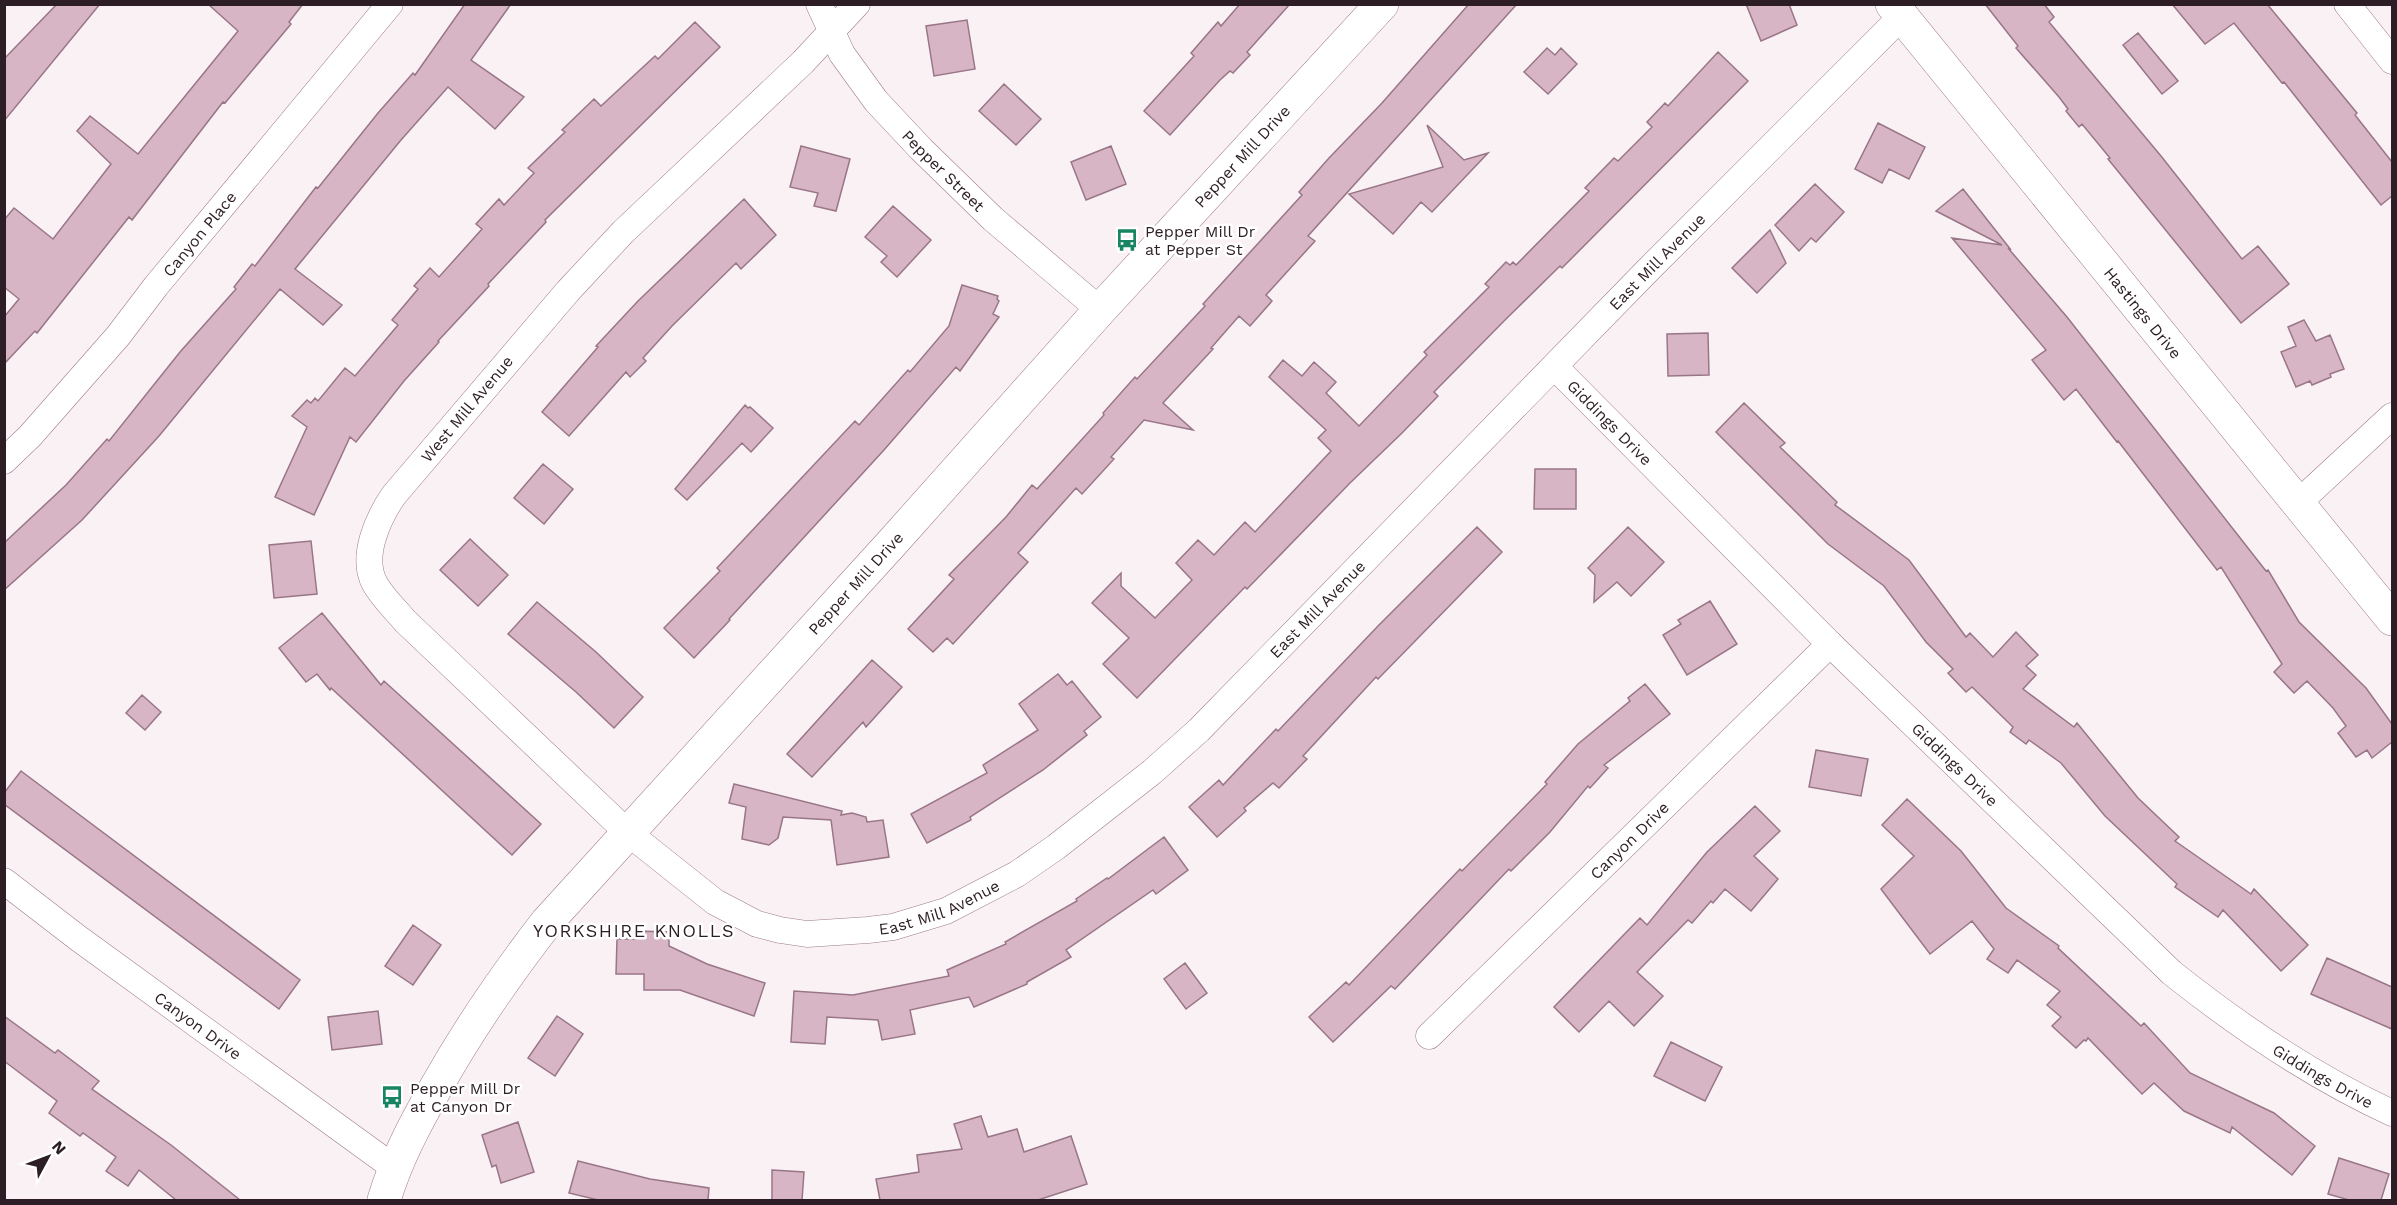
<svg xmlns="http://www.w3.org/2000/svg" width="2397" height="1205" font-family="'Work Sans',sans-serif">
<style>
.building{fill:#d8b5c4;stroke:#997686;stroke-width:1.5}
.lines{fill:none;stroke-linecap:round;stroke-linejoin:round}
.street-casing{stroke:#9e7b8b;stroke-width:27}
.secondary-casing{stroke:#9e7b8b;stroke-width:34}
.street{stroke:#fff;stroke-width:26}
.secondary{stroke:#fff;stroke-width:33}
.labels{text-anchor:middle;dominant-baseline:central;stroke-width:5;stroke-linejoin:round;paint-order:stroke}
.street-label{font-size:16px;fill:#2c1e24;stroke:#fff}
.poi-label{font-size:16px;fill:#2c1e24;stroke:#fff;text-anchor:start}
.neighbourhood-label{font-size:18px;letter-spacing:1.5px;fill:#2c1e24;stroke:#fff}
</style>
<rect width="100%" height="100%" fill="#faf1f5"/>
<path class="building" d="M 57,4 L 100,4 L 4,121 L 4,59 Z
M 208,4 L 303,4 L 289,22 L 291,24 L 225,103 L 223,102 L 132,220 L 129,217 L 37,333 L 35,331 L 4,364 L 4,317 L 19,299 L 4,287 L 4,220 L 14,208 L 53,239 L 111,164 L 77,131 L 90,116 L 138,154 L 238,31 Z
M 465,4 L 511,4 L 471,60 L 524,97 L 495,129 L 448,87 L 401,140 L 295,269 L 342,305 L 323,325 L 280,289 L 159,436 L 82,520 L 4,590 L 4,543 L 66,485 L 107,439 L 109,441 L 180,352 L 236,289 L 234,287 L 252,264 L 255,266 L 316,187 L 318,188 L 378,113 L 413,73 L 415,75 Z
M 1240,4 L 1290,4 L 1247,52 L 1250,55 L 1233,73 L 1230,71 L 1220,80 L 1170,135 L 1144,111 L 1194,56 L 1191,53 L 1218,22 L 1221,26 Z
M 1469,4 L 1517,4 L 1308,236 L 1315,241 L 1266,295 L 1272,301 L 1250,326 L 1239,316 L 1211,348 L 1213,349 L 1163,403 L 1193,430 L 1144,420 L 1111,457 L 1114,459 L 1082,494 L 1076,488 L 1018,553 L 1028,562 L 953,644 L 947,638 L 933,652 L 908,629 L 954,579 L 949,575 L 1006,517 L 1032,485 L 1037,489 L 1104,415 L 1103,413 L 1135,377 L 1137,379 L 1205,306 L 1203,304 L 1302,195 L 1299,192 L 1329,158 L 1382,103 Z
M 1746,4 L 1789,4 L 1797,25 L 1761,41 Z
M 1985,4 L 2044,4 L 2054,17 L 2049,22 L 2161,156 L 2242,259 L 2258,246 L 2289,284 L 2241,323 L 2108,159 L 2110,158 L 2082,124 L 2079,127 L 2066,111 L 2068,109 L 2059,97 L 2016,48 L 2018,46 Z
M 2172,4 L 2267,4 L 2357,113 L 2355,115 L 2392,162 L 2392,196 L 2381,205 L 2284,82 L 2282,83 L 2234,23 L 2205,44 Z
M 967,20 L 975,69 L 934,76 L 926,26 Z
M 695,22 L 720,47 L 545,220 L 546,222 L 488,284 L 489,286 L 438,341 L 439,342 L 404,381 L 356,442 L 350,437 L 314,515 L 275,497 L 307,427 L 292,416 L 307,400 L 311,403 L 315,398 L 318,401 L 345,368 L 355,376 L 398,325 L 392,320 L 418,289 L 414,286 L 430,268 L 439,277 L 482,229 L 476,224 L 499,199 L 504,205 L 534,173 L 528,168 L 565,132 L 562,130 L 594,99 L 601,106 L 655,56 L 658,59 Z
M 2138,33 L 2178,81 L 2162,94 L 2123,45 Z
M 1547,48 L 1555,55 L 1561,48 L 1577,64 L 1548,94 L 1524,72 Z
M 1718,52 L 1748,81 L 1562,268 L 1560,266 L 1506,319 L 1434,392 L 1438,396 L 1402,433 L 1350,483 L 1247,589 L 1245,587 L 1137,698 L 1103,664 L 1129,638 L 1092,603 L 1121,573 L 1121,586 L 1155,618 L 1192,580 L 1176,563 L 1198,540 L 1214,555 L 1245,522 L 1255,532 L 1331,451 L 1318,438 L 1326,430 L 1269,377 L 1283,360 L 1302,376 L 1314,362 L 1336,382 L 1326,393 L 1359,426 L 1427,355 L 1424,352 L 1489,287 L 1485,284 L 1506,262 L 1510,265 L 1513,262 L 1516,265 L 1589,191 L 1585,188 L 1614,158 L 1618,161 L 1652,127 L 1647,122 L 1665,103 L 1668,106 Z
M 1004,84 L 1041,119 L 1016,145 L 979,111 Z
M 1878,123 L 1925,147 L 1909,179 L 1889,169 L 1882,183 L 1855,169 Z
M 1427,125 L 1464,160 L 1488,153 L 1432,212 L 1421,202 L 1393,234 L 1349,194 L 1443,167 Z
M 801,146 L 850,159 L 836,211 L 814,206 L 818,193 L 790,187 Z
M 1111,146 L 1126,184 L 1086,200 L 1071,162 Z
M 1815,184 L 1844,212 L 1816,242 L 1811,238 L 1799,251 L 1775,225 Z
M 1963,189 L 2011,250 L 2008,248 L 2067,317 L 2266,571 L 2268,570 L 2299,622 L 2366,688 L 2392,724 L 2392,742 L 2372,758 L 2367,750 L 2356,757 L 2338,733 L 2346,726 L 2333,708 L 2307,681 L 2294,693 L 2274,672 L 2282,664 L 2221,567 L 2217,570 L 2118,441 L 2117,442 L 2076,389 L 2064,400 L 2032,360 L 2046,350 L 1952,238 L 2002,245 L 1936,211 Z
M 744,199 L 776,235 L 741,269 L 736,263 L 672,326 L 643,358 L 646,361 L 630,377 L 626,372 L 569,436 L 542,412 L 598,347 L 596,346 L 638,301 Z
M 893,206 L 931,240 L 897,277 L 881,262 L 887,256 L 865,237 Z
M 1770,230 L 1786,263 L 1757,293 L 1732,268 Z
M 962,285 L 998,296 L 997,299 L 999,301 L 993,314 L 999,317 L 960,371 L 956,367 L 884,450 L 729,619 L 730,620 L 694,658 L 664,628 L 720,571 L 717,568 L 855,421 L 859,425 L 908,370 L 910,372 L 949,326 Z
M 2304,320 L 2316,341 L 2330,335 L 2344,369 L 2330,374 L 2331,377 L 2312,385 L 2310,381 L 2296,387 L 2281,352 L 2296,346 L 2288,327 Z
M 1708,333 L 1709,375 L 1668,376 L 1667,334 Z
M 1744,403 L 1785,443 L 1780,447 L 1837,502 L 1835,505 L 1909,560 L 1966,637 L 1970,633 L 1993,657 L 2016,632 L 2038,655 L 2026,666 L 2036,675 L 2023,689 L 2074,727 L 2077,723 L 2138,798 L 2179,837 L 2175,841 L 2251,894 L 2254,889 L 2308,945 L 2281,971 L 2223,910 L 2218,917 L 2175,887 L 2177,884 L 2105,816 L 2061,763 L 2029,740 L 2026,744 L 2010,732 L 2013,727 L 1972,687 L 1966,692 L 1948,673 L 1953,669 L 1926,642 L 1884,586 L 1828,544 L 1716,432 Z
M 745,405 L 748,408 L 750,407 L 773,428 L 751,452 L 742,443 L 687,500 L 675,489 Z
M 543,464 L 573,489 L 544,524 L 514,498 Z
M 1535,469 L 1576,469 L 1576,509 L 1534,509 Z
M 1477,527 L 1502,552 L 1378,679 L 1376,677 L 1303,756 L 1307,759 L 1279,788 L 1273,783 L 1244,808 L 1246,811 L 1217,837 L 1189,807 L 1219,780 L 1223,785 L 1276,729 L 1278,731 L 1378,626 Z
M 1628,527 L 1664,562 L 1631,596 L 1617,582 L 1594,602 L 1595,575 L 1588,568 Z
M 470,539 L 508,575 L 478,606 L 440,570 Z
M 311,541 L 317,594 L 274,598 L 269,545 Z
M 1710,601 L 1737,644 L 1687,675 L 1663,635 L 1681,624 L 1678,620 Z
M 537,602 L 596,652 L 643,697 L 614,728 L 576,692 L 508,634 Z
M 322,613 L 381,685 L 384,681 L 541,824 L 512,855 L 331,688 L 330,690 L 317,674 L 306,682 L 279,648 Z
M 872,660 L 902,687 L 866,727 L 863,722 L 812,777 L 787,754 Z
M 1058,674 L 1067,685 L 1072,681 L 1101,717 L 1084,731 L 1087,735 L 1043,770 L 970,817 L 971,820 L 927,843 L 911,814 L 987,773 L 983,765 L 1038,730 L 1019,704 Z
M 1645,684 L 1670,714 L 1604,765 L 1608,768 L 1590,788 L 1588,786 L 1550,832 L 1511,871 L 1509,869 L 1395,989 L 1391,986 L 1333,1042 L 1309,1017 L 1346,982 L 1349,985 L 1460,869 L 1462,871 L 1547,784 L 1545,782 L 1578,744 L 1630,701 L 1628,698 Z
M 142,695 L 161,712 L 145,730 L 126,713 Z
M 1816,750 L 1868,759 L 1861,796 L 1809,787 Z
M 21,771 L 300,980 L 279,1009 L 4,804 L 4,793 Z
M 734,784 L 842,811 L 841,815 L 852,813 L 866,817 L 867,822 L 883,820 L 889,857 L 837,865 L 831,820 L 783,817 L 778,838 L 769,845 L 742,839 L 746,807 L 729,803 Z
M 1907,799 L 1961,851 L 2006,908 L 2059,946 L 2058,948 L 2141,1026 L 2144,1023 L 2190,1073 L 2274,1113 L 2315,1146 L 2292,1175 L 2232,1127 L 2230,1133 L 2184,1111 L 2154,1083 L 2142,1094 L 2088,1038 L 2086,1041 L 2084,1040 L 2076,1048 L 2052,1026 L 2061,1017 L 2047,1005 L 2060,991 L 2017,960 L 2008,973 L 1987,959 L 1994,949 L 1972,921 L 1930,954 L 1881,889 L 1914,856 L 1882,825 Z
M 1755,806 L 1780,831 L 1754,856 L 1778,879 L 1751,911 L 1725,889 L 1713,903 L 1711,901 L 1692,923 L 1688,920 L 1637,972 L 1663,996 L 1634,1026 L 1609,1001 L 1579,1032 L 1554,1007 L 1640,918 L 1647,925 L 1707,852 Z
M 1164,837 L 1188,870 L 1156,894 L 1153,890 L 1066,950 L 1071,957 L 1027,982 L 1027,984 L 974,1007 L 969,997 L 910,1010 L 915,1034 L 882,1040 L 878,1020 L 827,1017 L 825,1044 L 791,1042 L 794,991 L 853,995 L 949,976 L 947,970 L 1006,944 L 1005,942 L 1077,901 L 1076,899 L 1107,878 L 1108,879 Z
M 413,925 L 441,945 L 413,985 L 385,966 Z
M 636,931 L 669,932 L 669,946 L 707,964 L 765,983 L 754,1016 L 680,990 L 644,990 L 644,974 L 616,974 L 617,939 L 636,939 Z
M 2327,958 L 2392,987 L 2392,1029 L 2311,994 Z
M 1185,963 L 1207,993 L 1186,1009 L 1164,979 Z
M 378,1011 L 382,1044 L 332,1050 L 328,1017 Z
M 4,1016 L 55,1053 L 58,1050 L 99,1081 L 92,1089 L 171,1145 L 240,1200 L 176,1200 L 139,1170 L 128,1186 L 106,1171 L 116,1157 L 83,1133 L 80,1136 L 49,1113 L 57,1101 L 4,1061 Z
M 557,1016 L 583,1034 L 555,1076 L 528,1058 Z
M 1671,1042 L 1722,1067 L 1705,1101 L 1654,1076 Z
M 981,1116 L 988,1137 L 1017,1129 L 1024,1152 L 1071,1136 L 1087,1184 L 1038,1200 L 880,1200 L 876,1179 L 919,1172 L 917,1155 L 962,1149 L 954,1124 Z
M 518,1122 L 534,1172 L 501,1183 L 496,1165 L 492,1167 L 482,1135 Z
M 2339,1158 L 2389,1174 L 2381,1200 L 2349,1200 L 2328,1194 Z
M 578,1161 L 650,1179 L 709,1188 L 708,1200 L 598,1200 L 569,1193 Z
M 772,1170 L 804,1172 L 802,1200 L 772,1200 Z"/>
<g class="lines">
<g class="street-casing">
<g id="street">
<path id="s1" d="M 819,4 L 842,54 L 876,101 L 921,149 L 993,219 L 1100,310"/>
<path id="s2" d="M 857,4 L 803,62 L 623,232 L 568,291 L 394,495 C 378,518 360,557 375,584 C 383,598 395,609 405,621 L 627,832 L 715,902 L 757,924 L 780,930 L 807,934 L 868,930 L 893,927 L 946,911 L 1017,874 L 1056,847 L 1152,772 L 1199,730 L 1648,270 L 1902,16"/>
<path d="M 2347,4 L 2392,61"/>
<path id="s3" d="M 1555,367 L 1830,644 L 2172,973 C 2241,1028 2312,1076 2392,1113"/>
<path id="s4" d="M 4,461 L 30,436 L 118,336 L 156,286 L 390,4"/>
<path d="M 2298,503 L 2392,416"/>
<path id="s5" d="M 4,881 L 78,938 L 393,1167"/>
<path id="s6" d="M 1429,1036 L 1830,644"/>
</g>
</g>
<g class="secondary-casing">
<g id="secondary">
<path id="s7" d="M 1892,4 L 2392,619"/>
<path id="s8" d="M 384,1200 C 396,1160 414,1126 435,1089 C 468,1030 505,976 547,922 L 891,544 L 1100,310 L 1382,4"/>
</g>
</g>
<use href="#street" class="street"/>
<use href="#secondary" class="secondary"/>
</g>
<defs>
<g id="bus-bare" transform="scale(1.8)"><path d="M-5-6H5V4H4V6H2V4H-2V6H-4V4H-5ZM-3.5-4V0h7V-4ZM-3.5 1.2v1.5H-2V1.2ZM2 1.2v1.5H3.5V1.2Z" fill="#198461" stroke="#fff" stroke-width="2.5" paint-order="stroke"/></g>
</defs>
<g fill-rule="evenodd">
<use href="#bus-bare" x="1127" y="240"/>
<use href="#bus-bare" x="392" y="1097"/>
</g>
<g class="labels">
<g class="street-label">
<text stroke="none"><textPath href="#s8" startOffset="1358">Pepper Mill Drive</textPath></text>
<text stroke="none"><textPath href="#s1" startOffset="210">Pepper Street</textPath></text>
<text stroke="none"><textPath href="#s4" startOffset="300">Canyon Place</textPath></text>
<text stroke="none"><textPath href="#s2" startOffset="2445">East Mill Avenue</textPath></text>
<text stroke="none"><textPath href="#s7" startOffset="398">Hastings Drive</textPath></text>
<text transform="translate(467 409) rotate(-50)">West Mill Avenue</text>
<text stroke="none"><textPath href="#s3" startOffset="78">Giddings Drive</textPath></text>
<text stroke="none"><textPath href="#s8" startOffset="782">Pepper Mill Drive</textPath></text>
<text stroke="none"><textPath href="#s2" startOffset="1959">East Mill Avenue</textPath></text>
<text stroke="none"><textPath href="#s3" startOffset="564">Giddings Drive</textPath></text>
<text stroke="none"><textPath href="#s6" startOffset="280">Canyon Drive</textPath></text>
<text stroke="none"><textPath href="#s2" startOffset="1472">East Mill Avenue</textPath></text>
<text stroke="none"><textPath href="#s5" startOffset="242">Canyon Drive</textPath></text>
<text stroke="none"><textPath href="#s3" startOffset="1048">Giddings Drive</textPath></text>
</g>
<g class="poi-label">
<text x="1145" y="231">Pepper Mill Dr<tspan x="1145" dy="18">at Pepper St</tspan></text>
<text x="410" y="1088">Pepper Mill Dr<tspan x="410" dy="18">at Canyon Dr</tspan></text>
</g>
<g class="neighbourhood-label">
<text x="634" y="930">YORKSHIRE KNOLLS</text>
</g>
</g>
<rect width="2397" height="1205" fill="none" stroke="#2c1e24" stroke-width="12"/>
<g transform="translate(48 1157) rotate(49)" stroke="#ffffff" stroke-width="4.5" paint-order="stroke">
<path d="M0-4.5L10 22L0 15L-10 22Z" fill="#2c1e24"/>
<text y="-9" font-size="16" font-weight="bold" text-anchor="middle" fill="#2c1e24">N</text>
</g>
</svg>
